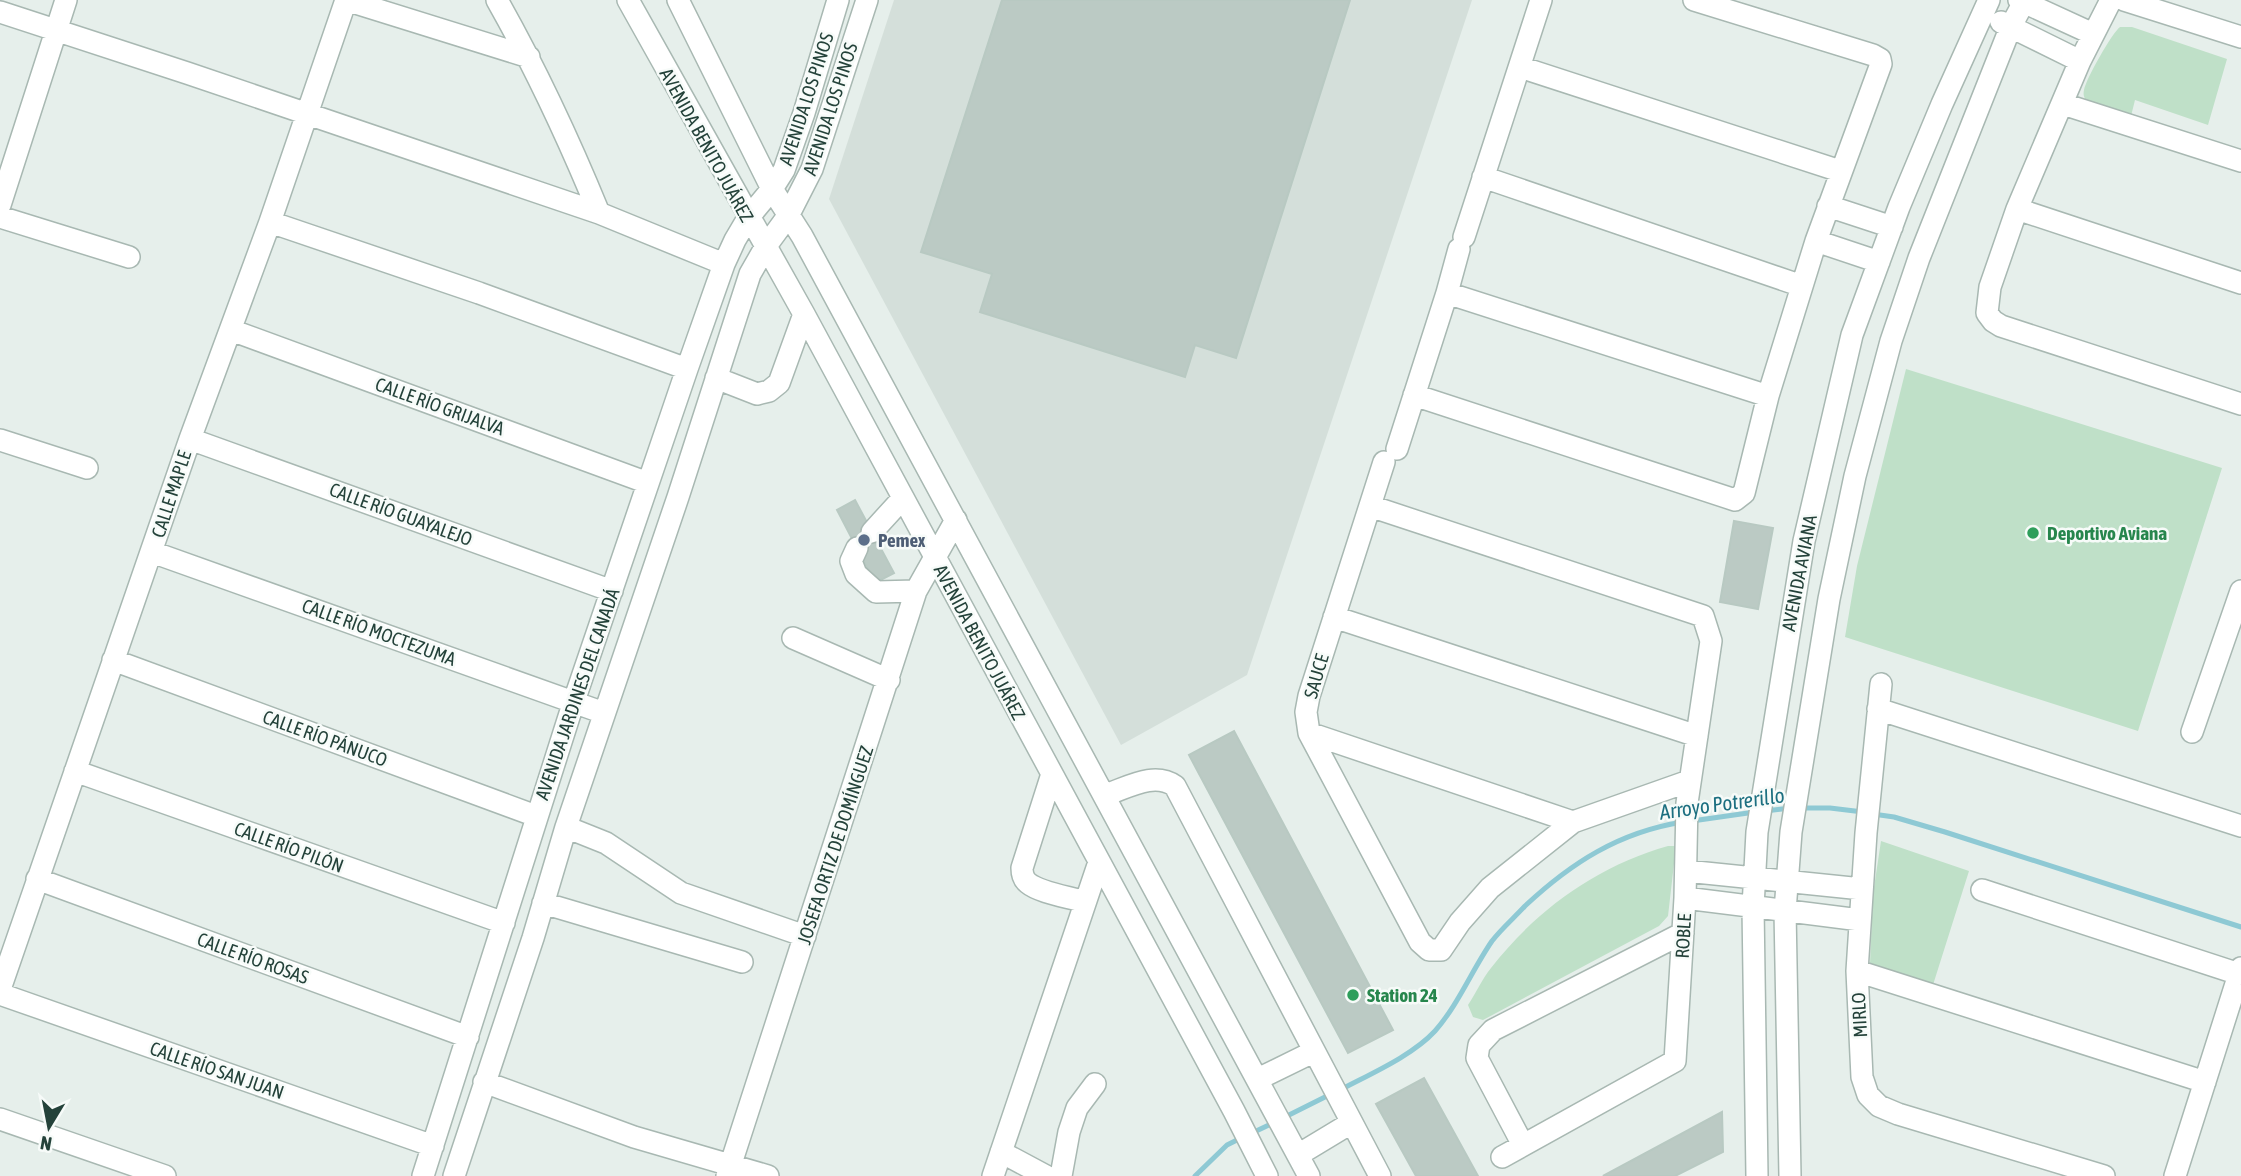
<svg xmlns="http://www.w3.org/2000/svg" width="2241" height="1176" font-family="'Asap Condensed',sans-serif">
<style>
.built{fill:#d4dfda}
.green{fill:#bfe0c8}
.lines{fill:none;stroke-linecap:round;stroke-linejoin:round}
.stream{stroke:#8ec9d4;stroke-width:5}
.building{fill:#bbcac4;stroke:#b8c9c2;stroke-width:2}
.minor-casing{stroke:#a8b8b2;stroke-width:24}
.minor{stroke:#fff;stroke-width:21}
.leisure-dot{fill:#2e9e5b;stroke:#f7fbf9;stroke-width:2.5}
.service-dot{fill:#5c6f8a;stroke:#f7fbf9;stroke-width:2.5}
.labels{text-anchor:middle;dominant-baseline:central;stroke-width:5;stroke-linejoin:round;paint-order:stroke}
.street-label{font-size:19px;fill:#24423a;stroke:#f7fbf9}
.leisure-label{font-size:19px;font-weight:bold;fill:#27864d;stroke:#f7fbf9;text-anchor:start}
.service-label{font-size:19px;font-weight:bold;fill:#4e5e75;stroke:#f7fbf9;text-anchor:start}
.water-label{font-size:21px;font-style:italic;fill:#1c6f80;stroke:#f7fbf9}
</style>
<rect width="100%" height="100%" fill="#e6efeb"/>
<path class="built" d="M 894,0 L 1472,0 L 1247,675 L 1121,745 L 829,199 Z"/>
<path class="green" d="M 2120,27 L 2132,27 L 2227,59 L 2208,125 L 2135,100 L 2131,116 L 2086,101 C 2084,96 2083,96 2084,90 C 2086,79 2112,33 2120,27 Z
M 1906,369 L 2222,468 L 2138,731 L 1845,637 L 1857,566 Z
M 1881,841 L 1969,871 L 1932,988 L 1874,970 L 1870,964 L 1873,894 Z
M 1668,846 L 1676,846 L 1668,916 L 1659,926 L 1483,1020 L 1473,1017 L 1468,1005 C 1476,993 1482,979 1491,968 C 1536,910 1597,866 1668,846 Z"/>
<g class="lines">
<path class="stream" d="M 1800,808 L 1830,808 L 1863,812
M 1765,811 L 1790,808
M 1873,814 L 1894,817 L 1945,832 L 2241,927
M 1692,821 L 1755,812
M 1340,1090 C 1370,1074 1412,1056 1435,1031 C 1458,1005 1472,970 1492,941 C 1502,928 1514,918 1525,906 C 1571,863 1619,832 1683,822
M 1283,1118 L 1331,1094
M 1252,1133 L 1275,1122
M 1195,1176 L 1227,1145 L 1243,1137"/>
</g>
<path class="building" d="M 1002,0 L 1350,0 L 1236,358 L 1195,345 L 1185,377 L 980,312 L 992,274 L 921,252 Z
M 855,500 L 894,573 L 875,583 L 837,510 Z
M 1734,521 L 1773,528 L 1758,609 L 1720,602 Z
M 1234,731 L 1393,1030 L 1348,1053 L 1189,755 Z
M 1424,1078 L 1478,1176 L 1416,1176 L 1376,1104 Z
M 1722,1112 L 1723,1152 L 1675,1176 L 1603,1176 Z"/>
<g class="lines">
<g class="minor-casing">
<path id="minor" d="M 346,0 L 529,57
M 497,0 C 536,69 569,140 599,213
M 628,0 L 804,314 L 1234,1111 L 1267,1176
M 678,0 L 772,189 L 802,236 L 1309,1176
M 2019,0 L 2093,34
M 2111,0 L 2080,61 L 2017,209 L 1990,287 L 1987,313 L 1993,321 L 2001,326 L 2241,404
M 2124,0 L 2241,37
M 0,12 L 187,73 L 599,213 L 724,264
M 2001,22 L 2080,61
M 1520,67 L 1840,171
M 2063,104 L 2241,161
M 1483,177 L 1802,286
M 0,205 L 66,0
M 1828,206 L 1892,227
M 2017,209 L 2241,283
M 0,217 L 129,257
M 270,222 L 479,293 L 687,369
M 1464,237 L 1541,0
M 1816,241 L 1879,262
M 1447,293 L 1768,396
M 231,330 L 648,483
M 716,378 L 757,394 L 769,391 L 779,383 L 804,314
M 1414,395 L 1735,500 L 1744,493 L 1768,396 L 1816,241 L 1881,64 L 1880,59 L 1873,55 L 1694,0
M 190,439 L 612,591
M 0,440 L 87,468
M 1397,449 L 1447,293 L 1459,249
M 1384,462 L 1309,696 L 1306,712 L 1309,733 L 1420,942 L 1429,950 L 1441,950 L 1460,922 L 1490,888 L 1573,822 L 1689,781
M 1370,506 L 1703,616 L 1711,641 L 1687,803 L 1685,898 L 1675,1061 L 1502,1157
M 872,532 L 903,498
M 857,548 L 851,561 L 856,574 L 876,592 L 916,591
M 152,552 L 604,713
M 1334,617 L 1697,736
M 793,638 L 889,680
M 113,660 L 536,816
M 1881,684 L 1866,833 L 1857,971 L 1862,1077 L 1868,1095 L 1879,1106 L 1898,1114 L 2104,1176
M 1878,709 L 2241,826
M 2192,732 L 2241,591
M 1309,733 L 1573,822
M 75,771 L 504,923
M 1052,774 L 1022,868 C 1022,874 1023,879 1028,883 C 1040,893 1070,897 1085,902
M 1105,795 C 1127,788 1154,771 1175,786 L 1380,1176
M 566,827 L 606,843 L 681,893 L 805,936
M 1686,871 L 1862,889
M 37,879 L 468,1037
M 1982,890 L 2239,974
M 1685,898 L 1860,920
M 543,903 L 742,962
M 1857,971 L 2205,1082
M 0,989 L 190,439 L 270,222 L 346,0
M 0,994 L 433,1146
M 1258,1079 L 1313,1052
M 484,1082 L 634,1137 L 768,1176
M 0,1119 L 165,1176
M 1523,1145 L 1477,1058 L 1479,1045 L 1493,1030 L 1683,933
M 1001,1152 L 1046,1176
M 1298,1155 L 1351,1123
M 423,1176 L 574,701 L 687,369 L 724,264 L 735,240 L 748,218 L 772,189 L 784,170 L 804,113 L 838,0
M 454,1176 L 533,938 L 566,827 L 678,497 L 750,274 L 766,246 L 788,216 L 812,169 L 867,0
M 727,1176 L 916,591 L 956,520
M 993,1176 L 1099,862
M 1061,1176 L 1069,1132 L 1077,1108 L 1095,1084
M 1757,1176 L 1753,907 L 1757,832 L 1804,541 L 1852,335 L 1899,207 L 1942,104 L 1989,0
M 1790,1176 L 1785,911 L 1791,832 L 1829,599 L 1855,476 L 1891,341 L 1919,258 L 2011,26 L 2025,0
M 2175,1176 L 2241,968"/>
</g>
<use href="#minor" class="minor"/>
</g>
<g class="leisure-dot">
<circle cx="2033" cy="533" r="7"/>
<circle cx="1353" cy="995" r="7"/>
</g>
<circle class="service-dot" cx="864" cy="540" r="7"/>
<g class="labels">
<g class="street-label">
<text transform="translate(806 99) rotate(-72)">AVENIDA LOS PINOS</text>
<text transform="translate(830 109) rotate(-72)">AVENIDA LOS PINOS</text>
<text transform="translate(707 145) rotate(61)">AVENIDA BENITO JUÁREZ</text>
<text transform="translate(440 406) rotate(20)">CALLE RÍO GRIJALVA</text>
<text transform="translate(171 494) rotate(-72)">CALLE MAPLE</text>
<text transform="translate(401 514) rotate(20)">CALLE RÍO GUAYALEJO</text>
<text transform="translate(1799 573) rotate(-79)">AVENIDA AVIANA</text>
<text transform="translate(379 632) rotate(20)">CALLE RÍO MOCTEZUMA</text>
<text transform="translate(980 642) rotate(62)">AVENIDA BENITO JUÁREZ</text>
<text transform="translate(1316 676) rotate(-74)">SAUCE</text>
<text transform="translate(577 694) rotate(-71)">AVENIDA JARDINES DEL CANADÁ</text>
<text transform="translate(325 738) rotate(20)">CALLE RÍO PÁNUCO</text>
<text transform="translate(835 845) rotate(-72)">JOSEFA ORTIZ DE DOMÍNGUEZ</text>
<text transform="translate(289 847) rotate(20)">CALLE RÍO PILÓN</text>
<text transform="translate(1683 936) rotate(-87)">ROBLE</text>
<text transform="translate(253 958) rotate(20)">CALLE RÍO ROSAS</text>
<text transform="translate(1859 1015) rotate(-93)">MIRLO</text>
<text transform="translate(217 1070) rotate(19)">CALLE RÍO SAN JUAN</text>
</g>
<g class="leisure-label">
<text x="2047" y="533">Deportivo Aviana</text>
<text x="1367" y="995">Station 24</text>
</g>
<g class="service-label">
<text x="878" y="540">Pemex</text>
</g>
<g class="water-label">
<text transform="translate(1722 803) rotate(-8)">Arroyo Potrerillo</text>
</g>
</g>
<g transform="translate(49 1127) rotate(190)" stroke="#f7fbf9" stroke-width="5" paint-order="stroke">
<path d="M0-5L12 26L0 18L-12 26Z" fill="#24423a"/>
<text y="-10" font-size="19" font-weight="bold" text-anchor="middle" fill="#24423a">N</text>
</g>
</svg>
